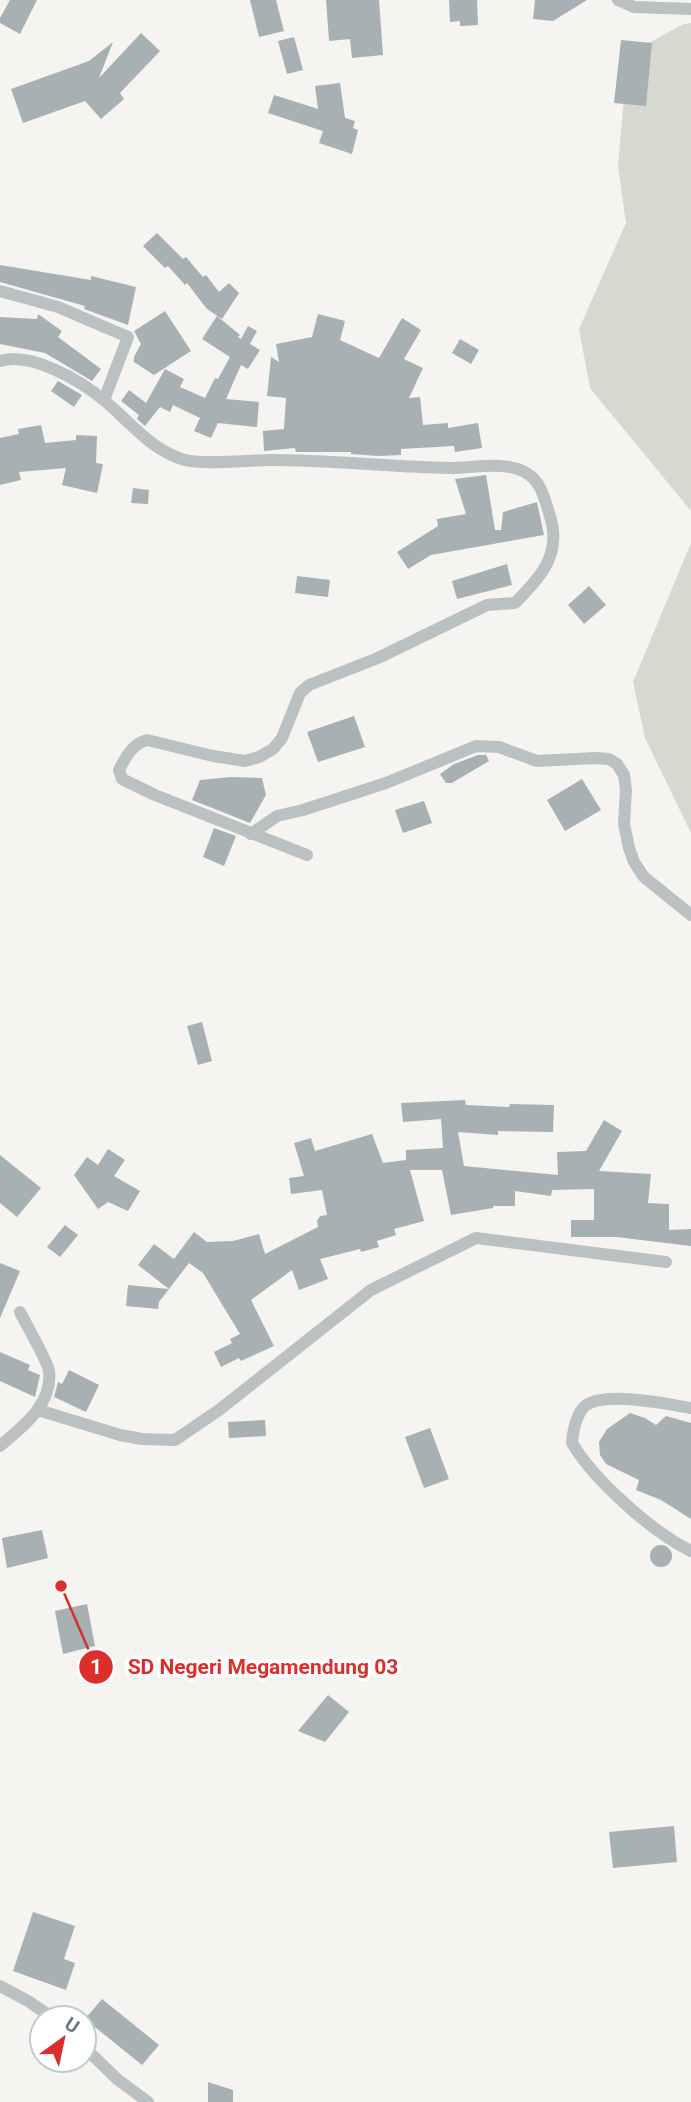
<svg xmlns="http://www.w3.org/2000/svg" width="691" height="2102" font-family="Roboto,sans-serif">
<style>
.green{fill:#d5d9d0}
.building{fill:#a7b0b3}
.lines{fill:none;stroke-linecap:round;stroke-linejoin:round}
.minor{stroke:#bbc1c3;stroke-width:12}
.leader{fill:none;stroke:#dc2e2a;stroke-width:2.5}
.callout-dot{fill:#dc2e2a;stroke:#fff;stroke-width:2.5}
.mark-label{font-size:21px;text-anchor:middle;font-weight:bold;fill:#fff}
.callout-label{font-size:21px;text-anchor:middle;font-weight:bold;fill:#dc2e2a;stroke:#fff;stroke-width:7;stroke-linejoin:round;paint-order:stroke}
</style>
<rect width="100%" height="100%" fill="#f5f4f1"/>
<path class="green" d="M 691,23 L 691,511 L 590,388 L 579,329 L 626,223 L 618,166 L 628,54 L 684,24 Z
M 691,543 L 691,833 L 645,738 L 633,682 Z"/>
<path class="building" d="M 10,0 L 37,0 L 20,34 L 0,23 L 0,18 Z
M 250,0 L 276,0 L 284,31 L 259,37 Z
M 326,0 L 379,0 L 383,55 L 352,58 L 350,39 L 329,41 Z
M 449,0 L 477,0 L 478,25 L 460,26 L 460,21 L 450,22 Z
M 535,0 L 587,0 L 553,21 L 533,19 Z
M 141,33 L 160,51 L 120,93 L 124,99 L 101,119 L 85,101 L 23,123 L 11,89 L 89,61 L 113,42 L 99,78 Z
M 294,37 L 303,70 L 287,74 L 278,41 Z
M 621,40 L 652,43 L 646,106 L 614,103 Z
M 340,83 L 345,118 L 355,121 L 353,128 L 358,130 L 352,154 L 319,143 L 323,131 L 268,113 L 274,95 L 318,109 L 315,86 Z
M 157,233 L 183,259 L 186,257 L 203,277 L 206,275 L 219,292 L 229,283 L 239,293 L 222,319 L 207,309 L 187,283 L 185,285 L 168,266 L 165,268 L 143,246 Z
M 0,265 L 91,280 L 91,276 L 136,287 L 128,325 L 84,309 L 85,306 L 0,282 Z
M 165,311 L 191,351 L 154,375 L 134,362 L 134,357 L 141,344 L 134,331 Z
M 38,314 L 62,331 L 58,337 L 101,369 L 92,381 L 45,353 L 0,344 L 0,317 L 37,319 Z
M 318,314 L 345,321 L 340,340 L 379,358 L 402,318 L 421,330 L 404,359 L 423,368 L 409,398 L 420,397 L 423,425 L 448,423 L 448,428 L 478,423 L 482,448 L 455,452 L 454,446 L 401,449 L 401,455 L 378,456 L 351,454 L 351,452 L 296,452 L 295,448 L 264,451 L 263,431 L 284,429 L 286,398 L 267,396 L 271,357 L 279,362 L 276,344 L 312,337 Z
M 217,316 L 240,335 L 238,337 L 241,339 L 248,326 L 257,331 L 250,344 L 260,350 L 248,369 L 241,365 L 226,399 L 259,402 L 257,427 L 218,423 L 211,438 L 194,431 L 200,418 L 173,405 L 170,412 L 160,407 L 145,426 L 137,419 L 139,415 L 121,401 L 129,390 L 146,403 L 165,369 L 184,379 L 180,387 L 205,398 L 215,378 L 218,379 L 230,357 L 202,339 Z
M 460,339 L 479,350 L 471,364 L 452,353 Z
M 58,381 L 82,395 L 74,407 L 51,391 Z
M 41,425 L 45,443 L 76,440 L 76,435 L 97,436 L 96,463 L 103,464 L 97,493 L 62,485 L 66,468 L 19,472 L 21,480 L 0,485 L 0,438 L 19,434 L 18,429 Z
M 486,475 L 495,530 L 501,530 L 503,512 L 537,502 L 544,535 L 431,555 L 408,569 L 397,552 L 438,526 L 437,519 L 466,514 L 455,479 Z
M 133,488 L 149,490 L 148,504 L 131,503 Z
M 507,564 L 512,585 L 457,599 L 452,581 Z
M 297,576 L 330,580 L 328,597 L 295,593 Z
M 589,586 L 606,605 L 584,624 L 568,605 Z
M 354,716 L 365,747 L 318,762 L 307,732 Z
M 478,755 L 486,755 L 489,761 L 452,783 L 446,783 L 440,774 L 454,764 Z
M 231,777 L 262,778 L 266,795 L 250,823 L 192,800 L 200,780 Z
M 582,779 L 601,810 L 565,831 L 547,800 Z
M 424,801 L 432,823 L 403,833 L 395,810 Z
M 214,828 L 236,836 L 224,866 L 203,857 Z
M 202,1022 L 212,1061 L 198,1065 L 187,1026 Z
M 465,1100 L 466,1105 L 509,1107 L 510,1104 L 554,1105 L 553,1132 L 498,1131 L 498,1135 L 458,1132 L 464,1166 L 558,1175 L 557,1152 L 586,1151 L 604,1120 L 622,1131 L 599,1171 L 651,1174 L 648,1203 L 669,1204 L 669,1230 L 691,1229 L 691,1246 L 616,1237 L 571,1237 L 571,1220 L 594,1220 L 594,1189 L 552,1190 L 551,1196 L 515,1191 L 515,1206 L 493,1206 L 493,1208 L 451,1215 L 442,1170 L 410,1170 L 424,1221 L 394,1229 L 396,1235 L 377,1241 L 379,1247 L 361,1252 L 360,1249 L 320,1259 L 328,1279 L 299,1290 L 292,1270 L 251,1300 L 274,1346 L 241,1361 L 239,1358 L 221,1367 L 214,1352 L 232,1343 L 230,1339 L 240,1334 L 203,1273 L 189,1263 L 169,1289 L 138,1265 L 154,1244 L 174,1259 L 194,1232 L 207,1242 L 233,1241 L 259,1234 L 265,1254 L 318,1227 L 317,1221 L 320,1216 L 327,1215 L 322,1190 L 291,1194 L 289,1178 L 304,1176 L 294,1143 L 311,1138 L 315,1151 L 372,1134 L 383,1163 L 406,1160 L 406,1150 L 443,1148 L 441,1119 L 403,1122 L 401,1103 Z
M 108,1149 L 125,1160 L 114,1176 L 140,1191 L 128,1211 L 108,1202 L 98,1209 L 74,1175 L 87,1157 L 98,1165 Z
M 0,1155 L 41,1188 L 17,1217 L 0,1203 Z
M 65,1225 L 78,1235 L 60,1257 L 47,1247 Z
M 0,1263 L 20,1271 L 0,1318 Z
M 128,1285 L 169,1289 L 159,1302 L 158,1309 L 126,1306 Z
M 0,1352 L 30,1365 L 28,1370 L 40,1375 L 35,1397 L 0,1381 Z
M 69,1370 L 99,1385 L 86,1412 L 54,1397 L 58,1382 L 62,1384 Z
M 630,1413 L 645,1418 L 656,1425 L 666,1416 L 691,1423 L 691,1519 L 661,1500 L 636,1490 L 639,1480 L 606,1464 L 600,1455 L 599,1442 L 607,1429 Z
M 265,1420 L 266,1436 L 229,1438 L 228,1422 Z
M 430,1428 L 449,1479 L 424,1488 L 405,1437 Z
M 42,1530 L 48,1558 L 7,1568 L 2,1538 Z
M650 1556a11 11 0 1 1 22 0a11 11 0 1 1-22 0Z
M 87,1604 L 95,1646 L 63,1654 L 55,1611 Z
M 328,1695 L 349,1712 L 325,1742 L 298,1731 Z
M 674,1826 L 677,1862 L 613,1868 L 609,1832 Z
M 33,1912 L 75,1926 L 64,1959 L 75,1963 L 66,1990 L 13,1971 Z
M 102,1999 L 159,2045 L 142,2065 L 85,2019 Z
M 208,2082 L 233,2090 L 233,2102 L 208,2102 Z"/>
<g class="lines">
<path class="minor" d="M 618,0 L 634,7 L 691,9
M 0,291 L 58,307 L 128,337 L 104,400
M 0,361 C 31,351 81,381 105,401 C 131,423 151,450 185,460 C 201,465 250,460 270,460 C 330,460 390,467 450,468 C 474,468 507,460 528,474 C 542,483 545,501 550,516 C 562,554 541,577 515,603 L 487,605 L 378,658 L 309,685 L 300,693 L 282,738 L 273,749 L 259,757 L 245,761 L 213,756 L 147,740 C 133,743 125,758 119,770 L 122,779 L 155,795 L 307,855
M 251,834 L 277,816 L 303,810 L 386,783 L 476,746 L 499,747 L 537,761 L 595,758 L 609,759 L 617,764 L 624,775 L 626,790 L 624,824 L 629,848 L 634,862 L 644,877 L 691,915
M 691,1408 C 668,1404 601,1390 584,1407 C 575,1417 573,1431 572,1443 C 594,1480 652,1532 691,1551
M 38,1410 L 120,1435 L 142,1439 L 175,1440 L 219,1410 L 371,1290 L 476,1238 L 666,1262
M 0,1446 C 22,1427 53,1405 49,1371 C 48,1362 26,1324 20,1312
M 0,1986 L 28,2001 L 53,2018
M 84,2047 L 117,2079 L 148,2102"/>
</g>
<path class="leader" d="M61 1586L96 1667"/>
<g class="callout-dot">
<circle cx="61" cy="1586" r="7"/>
<circle cx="96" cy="1667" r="18"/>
</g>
<g class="mark-label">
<text x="96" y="1674">1</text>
</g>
<g class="callout-label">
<text x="263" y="1674">SD Negeri Megamendung 03</text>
</g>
<g transform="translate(63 2039) rotate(33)"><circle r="33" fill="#ffffff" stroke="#c1cacd" stroke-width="2"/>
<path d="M0-5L12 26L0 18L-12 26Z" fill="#dc2e2a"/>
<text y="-10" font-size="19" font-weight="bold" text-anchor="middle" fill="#657a81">U</text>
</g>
</svg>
